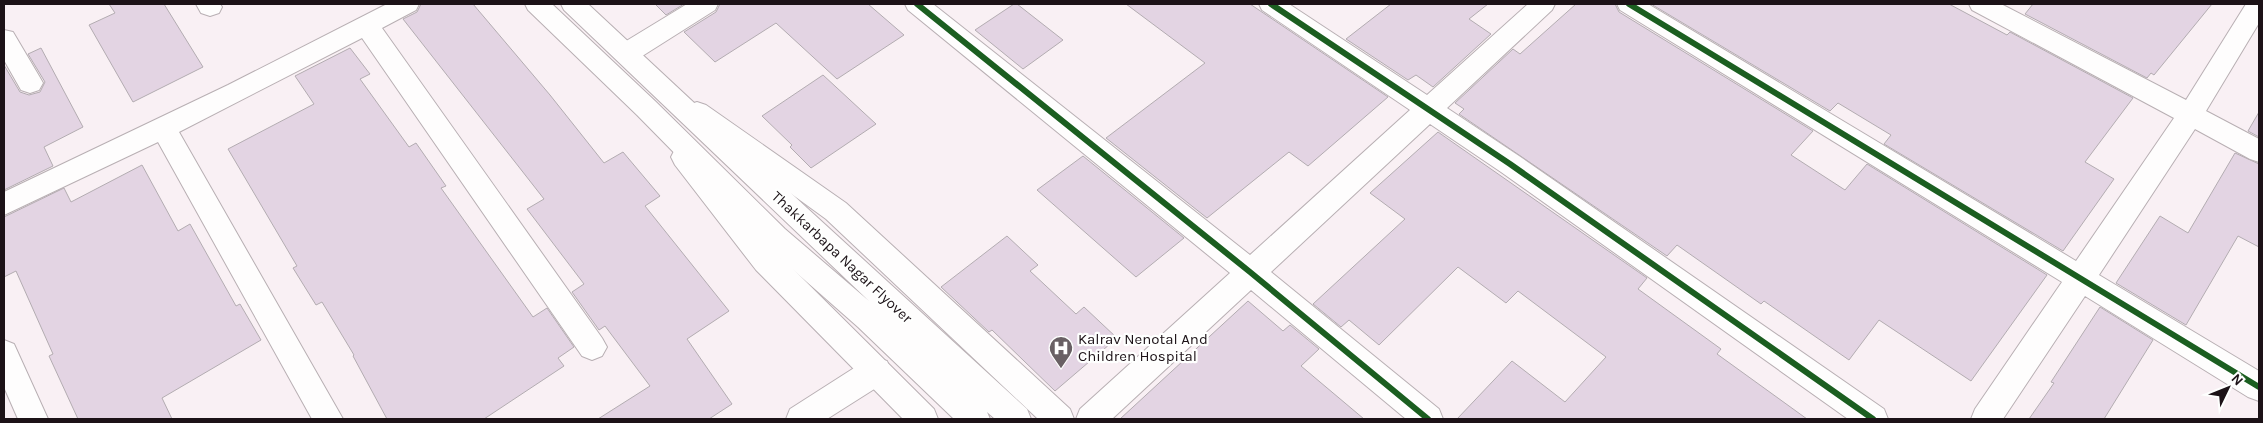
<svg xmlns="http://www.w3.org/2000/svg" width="2263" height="423" font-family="Karla,sans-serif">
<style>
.building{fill:#e3d4e3;stroke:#b3acb1}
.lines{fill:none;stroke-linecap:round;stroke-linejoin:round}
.minor-casing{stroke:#b8afb3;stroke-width:2}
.tertiary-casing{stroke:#b8afb3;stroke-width:2}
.secondary-casing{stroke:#b8afb3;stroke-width:2}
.minor{fill:#fefdfd;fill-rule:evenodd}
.tertiary{fill:#fefdfd;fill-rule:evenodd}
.secondary{fill:#fefdfd;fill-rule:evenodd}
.cycleway-casing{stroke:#fefffe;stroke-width:9}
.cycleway{stroke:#1b5e20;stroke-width:6}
.labels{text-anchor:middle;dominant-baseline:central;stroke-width:4.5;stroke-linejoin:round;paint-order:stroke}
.street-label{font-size:15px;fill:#1c1217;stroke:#fefffe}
.poi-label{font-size:15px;fill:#1c1217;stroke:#fefffe;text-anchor:start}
</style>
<rect width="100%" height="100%" fill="#f9f0f4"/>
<path class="building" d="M 109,4 L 164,4 L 203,67 L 133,102 L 89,25 L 115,13 Z
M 421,4 L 473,4 L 550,95 L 604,163 L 623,152 L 660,196 L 645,206 L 729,311 L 687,339 L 732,404 L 709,419 L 598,419 L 650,386 L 605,326 L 599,330 L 572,292 L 584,284 L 527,209 L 544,199 L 403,19 L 417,12 Z
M 655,4 L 684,4 L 666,15 Z
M 720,4 L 868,4 L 904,35 L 837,79 L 776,23 L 715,62 L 684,32 L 716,12 Z
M 1014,4 L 1017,4 L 1063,40 L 1023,69 L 975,30 Z
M 1126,4 L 1250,4 L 1388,97 L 1308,166 L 1289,152 L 1207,218 L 1106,138 L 1205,63 Z
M 1391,4 L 1488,4 L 1469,19 L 1491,34 L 1433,87 L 1416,75 L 1408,80 L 1346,39 Z
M 1576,4 L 1615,4 L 1619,12 L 1813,131 L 1791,155 L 1845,190 L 1867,164 L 2047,275 L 1971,381 L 1879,320 L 1849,360 L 1764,301 L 1761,304 L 1677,245 L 1667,256 L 1459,114 L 1464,109 L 1455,103 L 1513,49 L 1520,54 Z
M 1651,4 L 1949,4 L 2007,35 L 2010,32 L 2133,98 L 2085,162 L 2114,179 L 2063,251 L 1884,144 L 1891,135 L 1838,103 L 1830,111 Z
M 2033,4 L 2212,4 L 2154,75 L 2151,73 L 2147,78 L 2025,14 Z
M 41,48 L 83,127 L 44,147 L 53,166 L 4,190 L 4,65 L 20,92 L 29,95 L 40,92 L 45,82 L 28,54 Z
M 350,48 L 370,74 L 360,79 L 409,147 L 416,143 L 446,186 L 441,188 L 533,317 L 547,308 L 574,347 L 558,358 L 564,366 L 484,419 L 387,419 L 353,356 L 354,355 L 322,302 L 316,305 L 293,268 L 297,266 L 228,149 L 314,104 L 295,76 Z
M 823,75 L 876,124 L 811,168 L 790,147 L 792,145 L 762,116 Z
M 2259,112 L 2259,137 L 2248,131 Z
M 1438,132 L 1647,278 L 1638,289 L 1721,349 L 1717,354 L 1807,419 L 1457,419 L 1512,361 L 1565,402 L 1606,357 L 1518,291 L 1506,303 L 1458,267 L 1379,345 L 1349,320 L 1341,327 L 1313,304 L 1405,219 L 1370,193 Z
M 2235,153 L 2259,164 L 2259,247 L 2238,236 L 2186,325 L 2116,283 L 2160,216 L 2188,233 Z
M 1083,156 L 1184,238 L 1136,277 L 1037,190 Z
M 142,165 L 178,231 L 190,224 L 236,306 L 240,304 L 261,340 L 162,398 L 172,419 L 78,419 L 49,356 L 53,354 L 16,271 L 4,277 L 4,217 L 64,188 L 71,202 Z
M 1007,236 L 1038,265 L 1030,271 L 1076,314 L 1084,307 L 1117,338 L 1055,391 L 992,330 L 989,332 L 941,287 Z
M 1248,301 L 1283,331 L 1290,325 L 1319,349 L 1301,366 L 1364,419 L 1120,419 Z
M 2100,307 L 2153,340 L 2104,419 L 2029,419 L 2054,383 L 2051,382 Z"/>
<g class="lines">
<g class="minor-casing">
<path id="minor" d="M 196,4 L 220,4 L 222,7 L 219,13 L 210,16 L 201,13 Z
M 387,4 L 419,4 L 416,10 L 382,28 L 602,338 L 607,347 L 602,356 L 592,360 L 582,356 L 362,38 L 179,132 L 343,419 L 312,419 L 158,142 L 4,215 L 4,192 L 228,85 Z
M 687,4 L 718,4 L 715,10 L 636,60 L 627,62 L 618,60 L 614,53 L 618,46 Z
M 905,4 L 933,4 L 1250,255 L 1410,110 L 1262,10 L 1259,4 L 1289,4 L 1427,95 L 1528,4 L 1555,4 L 1552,10 L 1447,108 L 1519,156 L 1884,409 L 1888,419 L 1848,419 L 1501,172 L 1430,124 L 1271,272 L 1439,409 L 1443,419 L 1406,419 L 1251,290 L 1112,419 L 1076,419 L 1080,409 L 1230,273 L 908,10 Z
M 1617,4 L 1648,4 L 2076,261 L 2174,118 L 1972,10 L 1969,4 L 2001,4 L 2186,100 L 2246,4 L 2259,4 L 2259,23 L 2206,111 L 2259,139 L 2259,162 L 2250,159 L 2195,129 L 2099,275 L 2259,371 L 2259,401 L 2248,397 L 2085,296 L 2003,419 L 1971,419 L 1975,409 L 2062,282 L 1620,10 Z
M 4,30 L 13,32 L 39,76 L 43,83 L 39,90 L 30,93 L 21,90 L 4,60 Z
M 4,340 L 14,344 L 48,419 L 18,419 L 4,387 Z
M 876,358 L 887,361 L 891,371 L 887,381 L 827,419 L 786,419 L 790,409 L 865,361 Z"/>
</g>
<g class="tertiary-casing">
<path id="tertiary" d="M 697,102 L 706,105 L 846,203 L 1070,409 L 1074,419 L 1038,419 L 826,219 L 688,119 L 684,112 L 688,105 Z
M 684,146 L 693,149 L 776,252 L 934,409 L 938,419 L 903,419 L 756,270 L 675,165 L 671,157 L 675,149 Z"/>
</g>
<g class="secondary-casing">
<path id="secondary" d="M 525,4 L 552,4 L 655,101 L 785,229 L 869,301 L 564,10 L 561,4 L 588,4 L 807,208 L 1027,409 L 1031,419 L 995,419 L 987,412 L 990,419 L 954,419 L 858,327 L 765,245 L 637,115 L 528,10 Z"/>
</g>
<use href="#minor" class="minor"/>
<use href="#tertiary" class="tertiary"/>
<use href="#secondary" class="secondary"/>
<g class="cycleway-casing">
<path id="cycleway" d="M 917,4 L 1250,272 L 1428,419
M 1271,4 L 1510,164 L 1873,419
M 1629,4 L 2259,387"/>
</g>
<use href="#cycleway" class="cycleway"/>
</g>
<defs>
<g id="hospital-pin" transform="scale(1.25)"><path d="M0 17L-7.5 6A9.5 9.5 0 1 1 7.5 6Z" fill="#696064" stroke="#fefffe"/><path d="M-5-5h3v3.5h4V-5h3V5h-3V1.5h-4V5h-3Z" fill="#fff"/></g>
</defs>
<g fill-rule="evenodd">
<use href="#hospital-pin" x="1061" y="348"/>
</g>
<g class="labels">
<g class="street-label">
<text transform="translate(842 257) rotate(43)">Thakkarbapa Nagar Flyover</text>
</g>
<g class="poi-label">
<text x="1078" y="339">Kalrav Nenotal And<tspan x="1078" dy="17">Children Hospital</tspan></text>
</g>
</g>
<rect width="2263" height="423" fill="none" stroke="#1c1217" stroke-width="10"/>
<g transform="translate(2228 388) rotate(47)" stroke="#fefffe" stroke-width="4" paint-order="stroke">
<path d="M0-4L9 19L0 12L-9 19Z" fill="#1c1217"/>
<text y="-8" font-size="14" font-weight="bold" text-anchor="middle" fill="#1c1217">N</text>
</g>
</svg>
